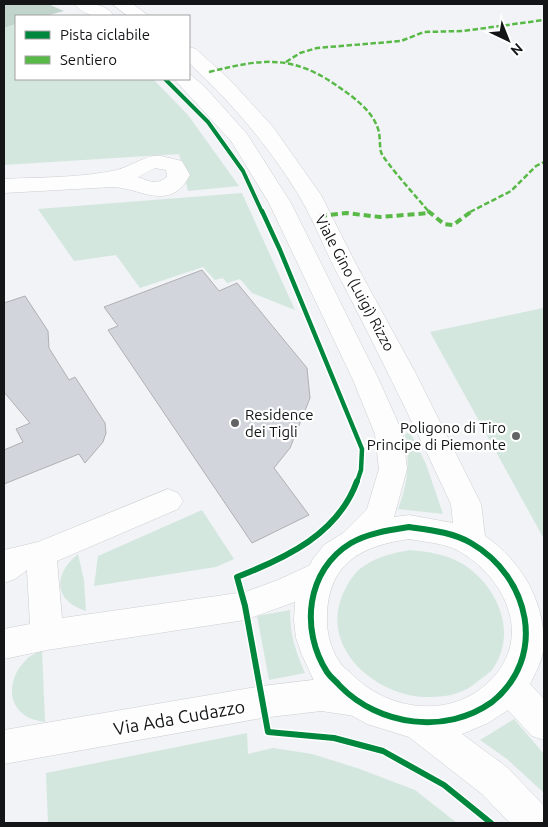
<svg xmlns="http://www.w3.org/2000/svg" width="548" height="827" font-family="Ubuntu,sans-serif">
<style>
.green{fill:#d4e7df}
.forest{fill:#c1d5cd}
.building{fill:#d2d5dc;stroke:#aeb0b2}
.lines{fill:none;stroke-linecap:round;stroke-linejoin:round}
.minor-casing{stroke:#ccced0;stroke-width:1}
.tertiary-casing{stroke:#ccced0;stroke-width:1}
.minor{fill:#fdfdfe;fill-rule:evenodd}
.tertiary{fill:#fdfdfe;fill-rule:evenodd}
.quiet-far1{stroke:#58b947;stroke-width:2.5;stroke-dasharray:5.5 2.5;stroke-linecap:butt}
.quiet{stroke:#58b947;stroke-width:4;stroke-dasharray:7 4;stroke-linecap:butt}
.cycleway-far2-casing{stroke:#fff;stroke-width:6}
.cycleway-far1-casing{stroke:#fff;stroke-width:8}
.cycleway-casing{stroke:#fff;stroke-width:9}
.cycleway-far2{stroke:#00873e;stroke-width:4}
.cycleway-far1{stroke:#00873e;stroke-width:4.5}
.cycleway{stroke:#00873e;stroke-width:6}
.poi-dot{fill:#616365;stroke:#fff;stroke-width:2}
.labels{text-anchor:middle;dominant-baseline:central;stroke-width:4.5;stroke-linejoin:round;paint-order:stroke}
.street-label{font-size:15px;fill:#141517;stroke:#fff}
.poi-label{font-size:15px;fill:#141517;stroke:#fff;text-anchor:start}
.near-street-label{font-size:18px;fill:#141517;stroke:#fff}
</style>
<rect width="100%" height="100%" fill="#f1f3f6"/>
<path class="green" d="M 16,24 L 16,79 L 153,79 L 188,115 L 239,186 L 188,191 L 179,154 L 4,165 L 4,28 Z
M 242,193 L 295,310 L 252,293 L 240,279 L 227,283 L 223,278 L 215,280 L 203,267 L 140,288 L 116,255 L 74,261 L 38,209 Z
M 543,308 L 544,310 L 544,539 L 430,332 Z
M 410,432 L 426,464 L 443,514 L 398,509 C 408,484 410,460 405,434 Z
M 202,510 L 234,559 L 216,567 L 94,586 L 98,556 Z
M 410,550 C 428,552 446,554 461,563 C 497,584 519,633 492,670 C 488,674 482,678 477,682 C 465,693 447,697 431,697 C 380,699 320,651 342,596 C 347,585 353,573 364,566 C 378,556 394,553 410,550 Z
M 78,554 L 84,580 L 86,611 C 53,601 53,574 78,554 Z
M 290,610 C 290,635 295,650 305,673 L 269,680 L 257,616 Z
M 42,649 L 45,722 C 38,721 29,719 23,714 C 5,700 11,674 26,660 C 30,655 37,653 42,649 Z
M 514,719 L 544,754 L 544,793 L 507,759 L 480,740 Z
M 247,733 L 248,754 L 273,748 L 312,754 L 357,768 L 415,790 L 457,823 L 48,823 L 46,773 Z"/>
<path class="forest" d="M 4,4 L 48,4 L 64,11 L 45,16 L 16,16 L 16,24 L 4,28 Z"/>
<path class="building" d="M 202,270 L 219,291 L 237,283 L 307,368 L 310,398 L 290,448 L 274,468 L 309,515 L 252,543 L 108,330 L 118,326 L 104,307 Z
M 25,296 L 48,331 L 49,348 L 69,380 L 75,377 L 105,423 L 106,433 L 103,442 L 85,463 L 79,454 L 4,484 L 4,450 L 23,442 L 16,429 L 30,423 L 4,392 L 4,303 Z"/>
<g class="lines">
<g class="minor-casing">
<path id="minor" d="M 153,156 L 161,156 L 182,161 L 190,175 C 170,213 141,188 113,187 L 4,193 L 4,179 C 41,177 81,178 117,170 C 128,167 140,159 153,156 ZM 155,168 L 166,170 L 167,177 C 156,186 149,181 138,177 Z
M 168,489 L 178,493 L 183,501 L 178,509 L 57,561 L 62,618 L 245,592 L 278,580 L 319,561 L 330,565 L 335,574 L 330,583 L 300,600 L 245,620 L 47,650 L 4,659 L 4,629 L 30,624 L 27,570 L 15,579 L 4,583 L 4,550 L 38,542 Z
M 321,679 L 355,684 L 367,689 L 372,700 L 367,711 L 355,716 L 321,711 L 262,718 L 4,764 L 4,730 L 262,686 Z"/>
</g>
<g class="tertiary-casing">
<path id="tertiary" d="M 75,4 C 89,3 105,3 114,16 C 100,17 84,17 75,4 Z
M 112,4 L 133,4 L 149,16 L 128,16 Z
M 189,47 L 196,49 L 229,79 L 273,127 L 321,195 L 357,266 L 416,374 L 481,504 L 485,536 C 522,561 548,606 543,652 C 541,663 535,674 530,684 L 544,699 L 544,740 L 532,736 L 508,710 L 488,723 L 462,734 L 508,768 L 544,806 L 544,823 L 510,823 L 482,794 L 409,737 L 367,724 L 340,709 L 316,685 L 302,655 L 296,638 L 294,620 L 295,602 L 300,584 L 313,559 L 324,545 L 343,533 L 367,509 L 379,469 L 375,434 L 353,380 L 269,203 L 231,141 L 174,79 L 189,79 L 189,74 L 191,75 L 205,87 L 247,134 L 291,203 L 379,380 L 403,434 L 407,469 L 394,517 L 409,515 L 453,523 L 451,504 C 416,429 380,356 342,282 C 326,254 315,222 298,194 C 268,145 231,102 189,63 ZM 409,539 C 424,542 443,543 457,550 C 511,580 537,648 479,690 C 441,718 384,708 352,674 C 348,670 342,667 339,661 C 330,648 326,630 327,614 C 329,562 362,546 409,539 Z"/>
</g>
<use href="#minor" class="minor"/>
<use href="#tertiary" class="tertiary"/>
<path class="quiet-far1" d="M 286,62 L 300,53 L 317,48 L 401,41 L 424,32 L 463,31 L 544,20
M 209,72 C 265,58 294,54 343,90 C 356,99 371,111 377,126 C 381,135 379,144 381,152 C 383,160 421,202 429,212
M 470,212 L 511,191 L 536,166 L 544,162"/>
<path class="quiet" d="M 428,211 L 444,224 L 453,225 L 472,211
M 320,216 L 346,213 L 380,217 L 430,213"/>
<g class="cycleway-far2-casing">
<path id="cycleway-far2" d="M 165,79 L 208,122 L 243,171 L 262,212"/>
</g>
<g class="cycleway-far1-casing">
<path id="cycleway-far1" d="M 262,211 L 280,250 L 362,449 L 361,470 L 357,482"/>
</g>
<g class="cycleway-casing">
<path id="cycleway" d="M 357,481 C 338,534 286,558 237,577 L 245,606 L 268,732 L 334,738 L 383,751 L 444,785 L 491,823
M 409,527 C 430,530 452,532 471,543 C 530,577 548,657 492,702 C 446,735 379,726 340,686 C 336,681 331,678 327,672 C 300,630 306,570 351,543 C 368,533 390,530 409,527 Z"/>
</g>
<use href="#cycleway-far2" class="cycleway-far2"/>
<use href="#cycleway-far1" class="cycleway-far1"/>
<use href="#cycleway" class="cycleway"/>
</g>
<g class="poi-dot">
<circle cx="235" cy="423" r="5"/>
<circle cx="516" cy="436" r="5"/>
</g>
<g class="labels">
<g class="street-label">
<text transform="translate(355 283) rotate(62)">Viale Gino (Luigi) Rizzo</text>
</g>
<g class="poi-label">
<text x="245" y="414">Residence<tspan x="245" dy="17">dei Tigli</tspan></text>
<text x="506" y="427" text-anchor="end">Poligono di Tiro<tspan x="506" dy="17">Principe di Piemonte</tspan></text>
</g>
<g class="near-street-label">
<text transform="translate(179 717) rotate(-10)">Via Ada Cudazzo</text>
</g>
</g>
<rect width="548" height="827" fill="none" stroke="#141517" stroke-width="10"/>
<rect x="15" y="15" width="175" height="65" fill="#ffffff" stroke="#a1a1a2"/>
<rect x="25" y="31" width="25" height="8" fill="#00873e" stroke="#a1a1a2"/>
<text x="60" y="40" font-size="15" fill="#141517">Pista ciclabile</text>
<rect x="25" y="56" width="25" height="8" fill="#58b947" stroke="#a1a1a2"/>
<text x="60" y="65" font-size="15" fill="#141517">Sentiero</text>
<g transform="translate(508 40) rotate(137)" stroke="#ffffff" stroke-width="4" paint-order="stroke">
<path d="M0-4L9 19L0 12L-9 19Z" fill="#141517"/>
<text y="-8" font-size="14" font-weight="bold" text-anchor="middle" fill="#141517">N</text>
</g>
</svg>
